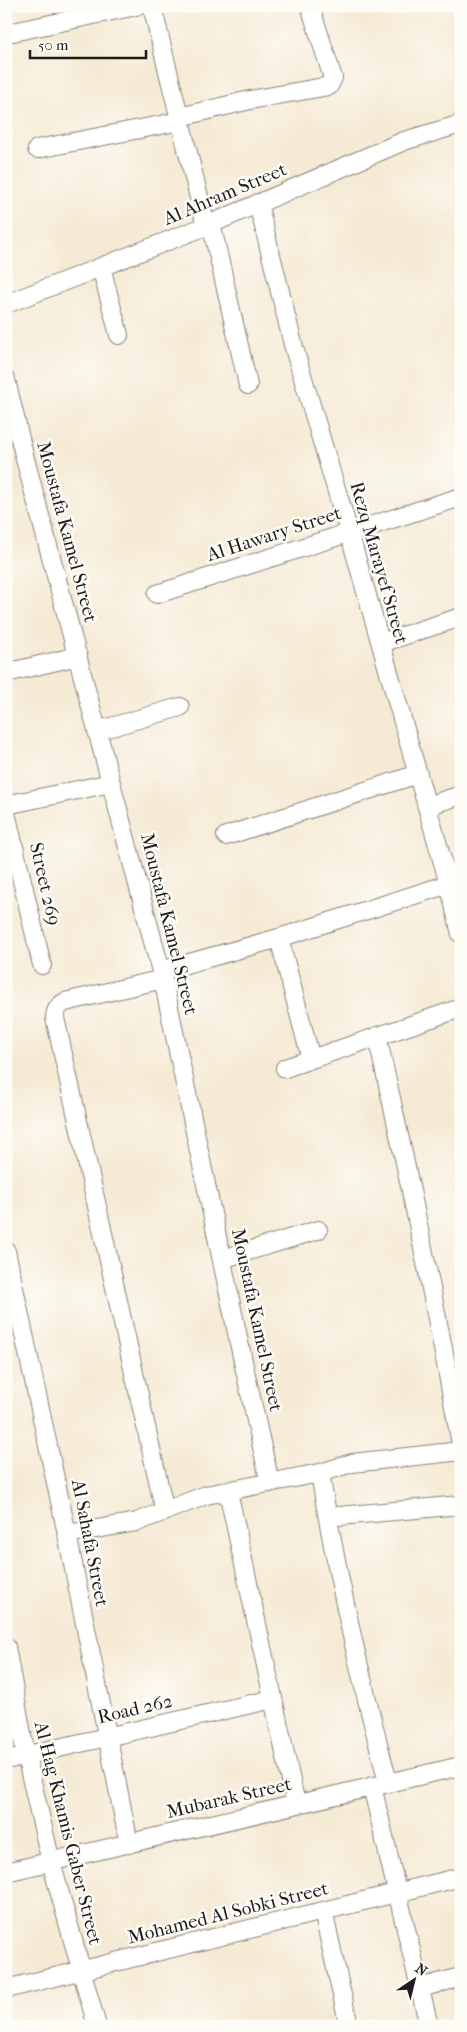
<svg xmlns="http://www.w3.org/2000/svg" width="467" height="2032" font-family="'IM FELL French Canon',serif">
<style>
.lines{fill:none;stroke-linecap:round;stroke-linejoin:round}
.minor-casing{stroke:#888378;stroke-width:20}
.minor{stroke:#fff;stroke-width:18}
.labels{text-anchor:middle;dominant-baseline:central;stroke-width:5;stroke-linejoin:round;paint-order:stroke}
.street-label{font-size:19px;fill:#1c1c1c;stroke:#fdfcf7}
</style>
<rect width="100%" height="100%" fill="#fdfcf7"/>
<filter id="ink" filterUnits="userSpaceOnUse"><feTurbulence type="fractalNoise" baseFrequency=".02" numOctaves="2"/><feDisplacementMap in="SourceGraphic" scale="10" xChannelSelector="R" yChannelSelector="G"/><feConvolveMatrix kernelMatrix="1 2 1 2 8 2 1 2 1" color-interpolation-filters="sRGB"/></filter>
<filter id="wash" filterUnits="userSpaceOnUse"><feTurbulence type="fractalNoise" baseFrequency=".0096" numOctaves="4" result="noise"/><feDisplacementMap in="SourceGraphic" scale="20" xChannelSelector="R" yChannelSelector="G"/><feGaussianBlur stdDeviation="1.12" result="paint"/><feColorMatrix in="noise" values="0 0 0 0 0 0 0 0 0 0 0 0 0 0 0 0 0 1.4 0 .05"/><feComposite in="paint" operator="in"/></filter>
<g filter="url(#wash)">
<rect width="100%" height="100%" fill="#f5ead4"/>
</g>
<g filter="url(#ink)">
<g class="lines">
<g class="minor-casing">
<path id="minor" d="M 152,6 L 206,226
M 13,32 L 136,6
M 180,117 L 250,100 L 329,86 L 333,78 L 310,6
M 37,149 L 181,121
M 258,203 L 294,348 L 349,532 L 449,884 L 461,934
M 211,223 L 248,385
M 101,267 L 119,335
M 6,304 L 206,226 L 404,141 L 461,124
M 6,380 L 24,455 L 163,979 L 244,1366 L 270,1483
M 157,594 L 461,497
M 381,643 L 461,617
M 6,673 L 78,656
M 97,731 L 180,707
M 6,805 L 111,783
M 427,806 L 461,795
M 6,813 L 42,965
M 226,836 L 418,774
M 279,938 L 311,1059
M 161,971 L 279,938 L 449,884
M 163,979 L 65,1002 C 58,1006 55,1010 55,1018 L 165,1512
M 377,1036 C 408,1172 436,1307 461,1444
M 285,1068 L 461,1008
M 6,1251 L 67,1534 L 129,1844
M 222,1259 L 318,1230
M 320,1473 C 337,1577 361,1680 388,1782
M 228,1491 L 296,1804
M 328,1517 L 461,1505
M 67,1534 L 137,1522 L 206,1495 L 320,1473 L 352,1463 L 461,1451
M 6,1647 L 26,1756 L 51,1862 L 97,2026
M 6,1760 L 273,1699
M 372,1786 L 429,2026
M 6,1872 L 461,1766
M 323,1911 L 349,2026
M 420,1988 L 461,1977
M 6,1989 L 461,1877"/>
</g>
<use href="#minor" class="minor"/>
</g>
</g>
<g class="labels">
<g class="street-label">
<text transform="translate(225 194) rotate(-23)">Al Ahram Street</text>
<text transform="translate(67 532) rotate(75)">Moustafa Kamel Street</text>
<text transform="translate(274 534) rotate(-18)">Al Hawary Street</text>
<text transform="translate(379 563) rotate(74)">Rezq Marayef Street</text>
<text transform="translate(45 884) rotate(77)">Street 269</text>
<text transform="translate(169 924) rotate(76)">Moustafa Kamel Street</text>
<text transform="translate(257 1320) rotate(78)">Moustafa Kamel Street</text>
<text transform="translate(90 1543) rotate(79)">Al Sahafa Street</text>
<text transform="translate(135 1709) rotate(-13)">Road 262</text>
<text transform="translate(229 1798) rotate(-13)">Mubarak Street</text>
<text transform="translate(68 1833) rotate(76)">Al Hag Khamis Gaber Street</text>
<text transform="translate(228 1913) rotate(-14)">Mohamed Al Sobki Street</text>
</g>
</g>
<rect width="467" height="2032" fill="none" stroke="#fdfcf7" stroke-width="25"/>
<g transform="translate(414 1980) rotate(35)" stroke="#fdfcf7" stroke-width="4" paint-order="stroke">
<path d="M0-4L9 19L0 12L-9 19Z" fill="#1c1c1c"/>
<text y="-8" font-size="14" font-weight="bold" text-anchor="middle" fill="#1c1c1c">N</text>
</g>
<path d="M30 50v8h116v-8" fill="none" stroke="#1c1c1c" stroke-width="2.5"/>
<text x="38" y="50" font-size="15" fill="#1c1c1c" stroke="#fdfcf7" stroke-width="4" paint-order="stroke">50 m</text>
</svg>
